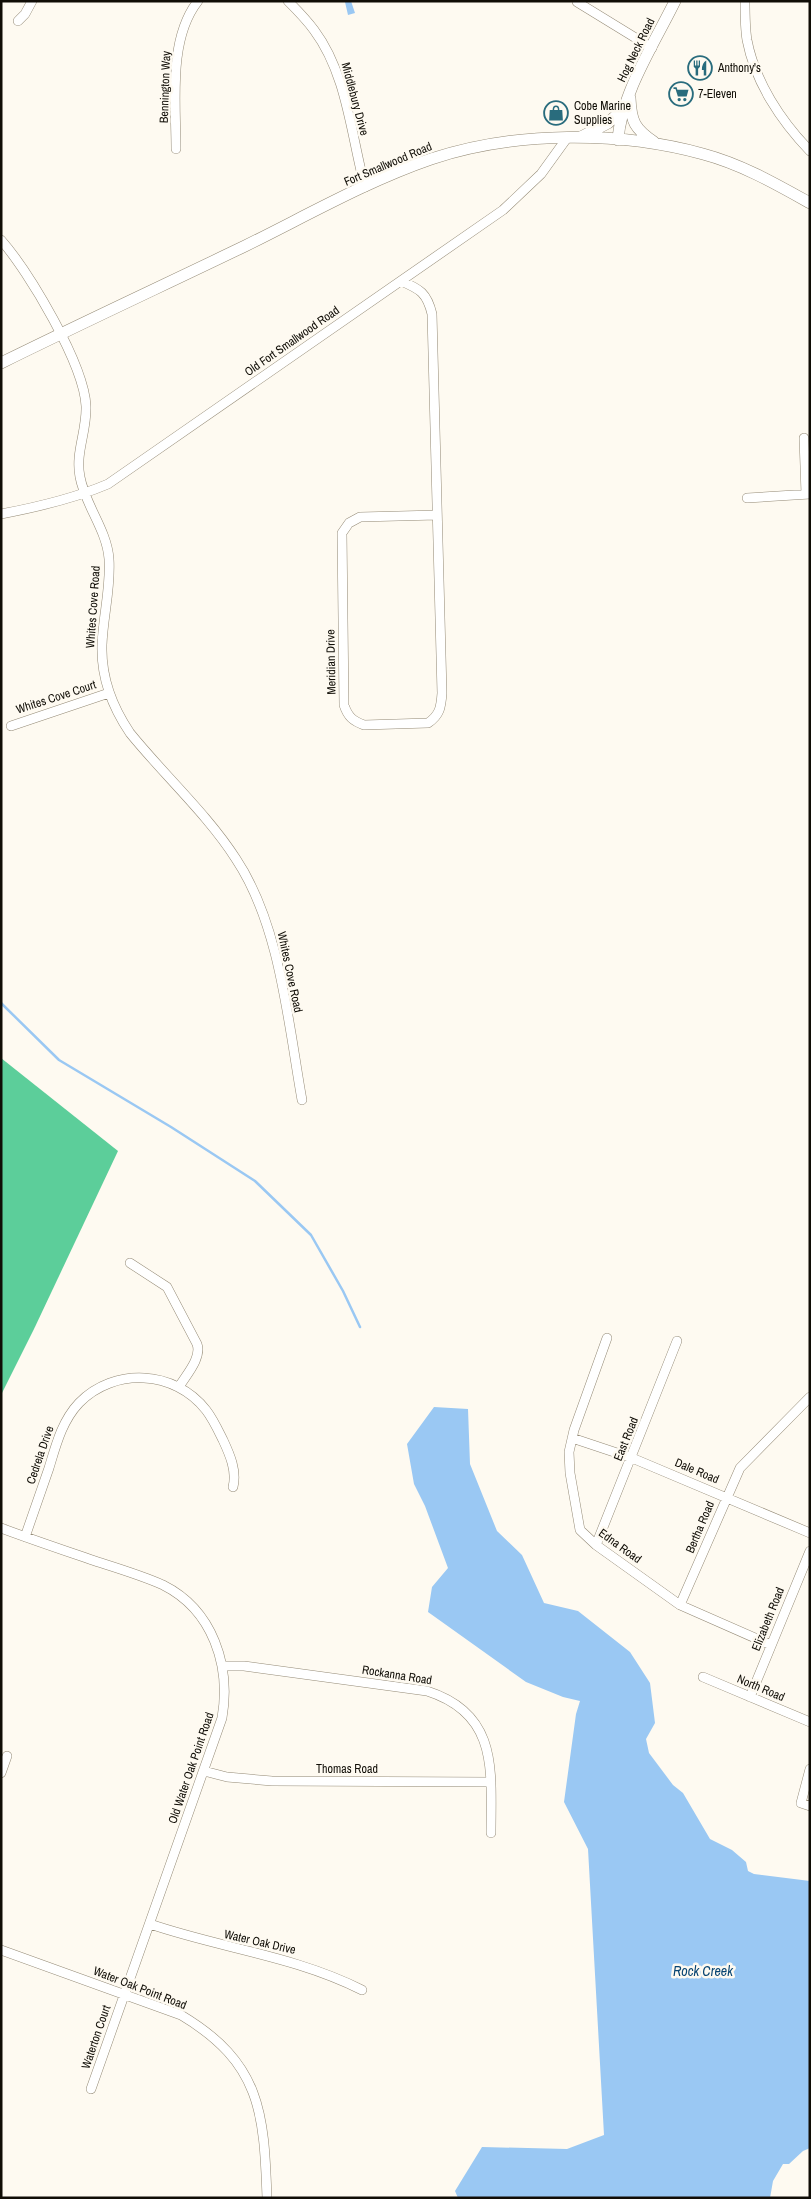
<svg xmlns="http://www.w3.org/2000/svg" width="811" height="2199" font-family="'Archivo Narrow',sans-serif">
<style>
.forest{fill:#5cce9a}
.water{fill:#9ac8f3}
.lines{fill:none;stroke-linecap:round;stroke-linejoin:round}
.stream{stroke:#9ac8f3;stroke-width:2.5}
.minor-casing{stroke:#948a76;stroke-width:10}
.secondary-casing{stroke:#948a76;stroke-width:12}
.minor{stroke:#fff;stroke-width:9}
.secondary{stroke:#fff;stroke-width:11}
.labels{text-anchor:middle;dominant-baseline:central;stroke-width:5;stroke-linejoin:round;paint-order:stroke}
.street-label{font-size:12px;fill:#100d06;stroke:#fefaf1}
.poi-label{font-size:12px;fill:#100d06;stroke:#fefaf1;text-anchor:start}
.water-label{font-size:14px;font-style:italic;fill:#084572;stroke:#fefaf1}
</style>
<rect width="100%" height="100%" fill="#fefaf1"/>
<path class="forest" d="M 1,1058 L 118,1151 L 34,1329 L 1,1395 Z"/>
<path class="water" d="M 351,1 L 355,13 L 348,15 L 345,2 Z
M 434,1407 L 468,1409 L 470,1464 L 497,1531 L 522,1555 L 544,1603 L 578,1611 L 630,1652 L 650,1683 L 655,1723 L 646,1739 L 649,1753 L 673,1785 L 683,1793 L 710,1839 L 732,1850 L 746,1862 L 748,1871 L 754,1874 L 810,1881 L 810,2148 L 803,2151 L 789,2164 L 783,2164 L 773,2181 L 770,2198 L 458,2198 L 455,2191 L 482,2147 L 567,2149 L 604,2135 L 588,1849 L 564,1802 L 576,1714 L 580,1701 L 563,1697 L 526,1682 L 428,1612 L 432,1587 L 448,1568 L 425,1506 L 414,1484 L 407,1444 Z"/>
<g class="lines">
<path class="stream" d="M 1,1003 L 59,1060 L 171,1127 L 255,1181 L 311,1235 L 343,1291 L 360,1327"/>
<g class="minor-casing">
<path id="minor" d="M 288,1 C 297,10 306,19 314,30 C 347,74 351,135 365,187
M 745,1 C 745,14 745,28 747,40 C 755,82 781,121 810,151
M 577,2 L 652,48
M 18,21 L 25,14 L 32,1
M 176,149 C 176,102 168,39 198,1
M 1,240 C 29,272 84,364 86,406 C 87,431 75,453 80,477 C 85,505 107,530 109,559 C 111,588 103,616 102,645 C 101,677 113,708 130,733 C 164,775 208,815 236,859 C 280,925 288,1022 302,1100
M 401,281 C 420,289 427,293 432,314 L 442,693 C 441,707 440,715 428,723 L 364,725 C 353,721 348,717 344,705 L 342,533 L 349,523 L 360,517 L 437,515
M 804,438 L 806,494
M 747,498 L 810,494
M 1,514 C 38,507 73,499 108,484 L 503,210 L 541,174 L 567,138
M 11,726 L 109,693
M 130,1263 L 167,1287 L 197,1344 C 202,1358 186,1375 179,1387
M 607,1338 L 574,1430 L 569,1452 L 570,1473 L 580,1530 L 596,1545 L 680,1605 L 771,1645
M 572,1438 L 632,1458 L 810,1533
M 1,1528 C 33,1540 66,1551 98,1562 C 120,1569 143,1576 163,1585 C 213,1610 231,1666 222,1718 L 91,2089
M 25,1537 C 33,1514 41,1491 49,1468 C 56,1445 62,1421 79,1403 C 114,1367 175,1370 206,1410 C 213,1419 218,1430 223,1440 C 230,1455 237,1471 233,1487
M 596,1545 L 677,1341
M 680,1605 L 740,1468 L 810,1397
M 223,1666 L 244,1666 L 427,1691 C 499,1714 491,1771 491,1833
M 703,1677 L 810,1722
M 750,1697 L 810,1551
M 810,1769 L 801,1803 L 810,1806
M 204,1771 L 227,1777 L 272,1781 L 491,1782
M 1,1773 L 7,1756
M 150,1924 C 220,1948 295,1956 362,1990
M 1,1950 L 181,2015 C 261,2063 264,2112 267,2198"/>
</g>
<g class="secondary-casing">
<path id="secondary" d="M 630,98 C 631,122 635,129 654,142
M 581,137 L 608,123 L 622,110
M 618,140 C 621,94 655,42 675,1
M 1,363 C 82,323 164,285 245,246 C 306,216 367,181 431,159 C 515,131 619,131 703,154 C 741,164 776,184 810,203"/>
</g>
<use href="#minor" class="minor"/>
<use href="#secondary" class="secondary"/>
</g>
<defs>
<g id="restaurant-ring" transform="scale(1.25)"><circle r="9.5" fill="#fefaf1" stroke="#296c7d" stroke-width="1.5"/><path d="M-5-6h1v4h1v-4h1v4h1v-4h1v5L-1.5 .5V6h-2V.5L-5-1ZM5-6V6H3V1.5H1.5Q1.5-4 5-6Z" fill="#296c7d"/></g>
<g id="supermarket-ring" transform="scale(1.25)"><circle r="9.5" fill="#fefaf1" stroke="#296c7d" stroke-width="1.5"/><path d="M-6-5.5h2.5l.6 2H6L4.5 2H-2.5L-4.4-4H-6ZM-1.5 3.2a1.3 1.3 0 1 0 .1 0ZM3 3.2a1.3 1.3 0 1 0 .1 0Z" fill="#296c7d"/></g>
<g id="shop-ring" transform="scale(1.25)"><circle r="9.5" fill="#fefaf1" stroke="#296c7d" stroke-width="1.5"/><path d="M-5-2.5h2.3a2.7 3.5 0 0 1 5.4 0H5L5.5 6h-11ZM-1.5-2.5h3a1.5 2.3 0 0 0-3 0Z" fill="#296c7d"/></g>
</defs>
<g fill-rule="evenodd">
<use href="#restaurant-ring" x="700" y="68"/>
<use href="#supermarket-ring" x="681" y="94"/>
<use href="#shop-ring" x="556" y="113"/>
</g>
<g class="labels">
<g class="street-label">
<text transform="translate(636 50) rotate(-64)">Hog Neck Road</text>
<text transform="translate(165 87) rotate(-88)">Bennington Way</text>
<text transform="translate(355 99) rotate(75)">Middlebury Drive</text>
<text transform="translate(388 164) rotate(-23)">Fort Smallwood Road</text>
<text transform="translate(292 341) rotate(-35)">Old Fort Smallwood Road</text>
<text transform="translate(93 607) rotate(-86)">Whites Cove Road</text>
<text transform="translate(331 662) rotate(-91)">Meridian Drive</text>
<text transform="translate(56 697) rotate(-18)">Whites Cove Court</text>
<text transform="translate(290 972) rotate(78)">Whites Cove Road</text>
<text transform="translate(626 1439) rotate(-68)">East Road</text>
<text transform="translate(40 1455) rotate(-71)">Cedrela Drive</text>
<text transform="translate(697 1471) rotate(23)">Dale Road</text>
<text transform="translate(700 1527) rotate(-67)">Bertha Road</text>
<text transform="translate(620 1546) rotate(36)">Edna Road</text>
<text transform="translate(768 1619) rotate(-68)">Elizabeth Road</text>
<text transform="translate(397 1675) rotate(9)">Rockanna Road</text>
<text transform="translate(761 1688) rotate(23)">North Road</text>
<text transform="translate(191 1768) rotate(-71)">Old Water Oak Point Road</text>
<text x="347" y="1769">Thomas Road</text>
<text transform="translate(260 1942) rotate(13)">Water Oak Drive</text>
<text transform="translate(140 1988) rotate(21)">Water Oak Point Road</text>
<text transform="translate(96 2037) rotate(-71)">Waterton Court</text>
</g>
<g class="poi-label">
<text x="718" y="68">Anthony's</text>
<text x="698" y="94">7-Eleven</text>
<text x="574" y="106">Cobe Marine<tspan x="574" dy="14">Supplies</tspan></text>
</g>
<g class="water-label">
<text x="703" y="1971">Rock Creek</text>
</g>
</g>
<rect width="811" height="2199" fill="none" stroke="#100d06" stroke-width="5"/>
</svg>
